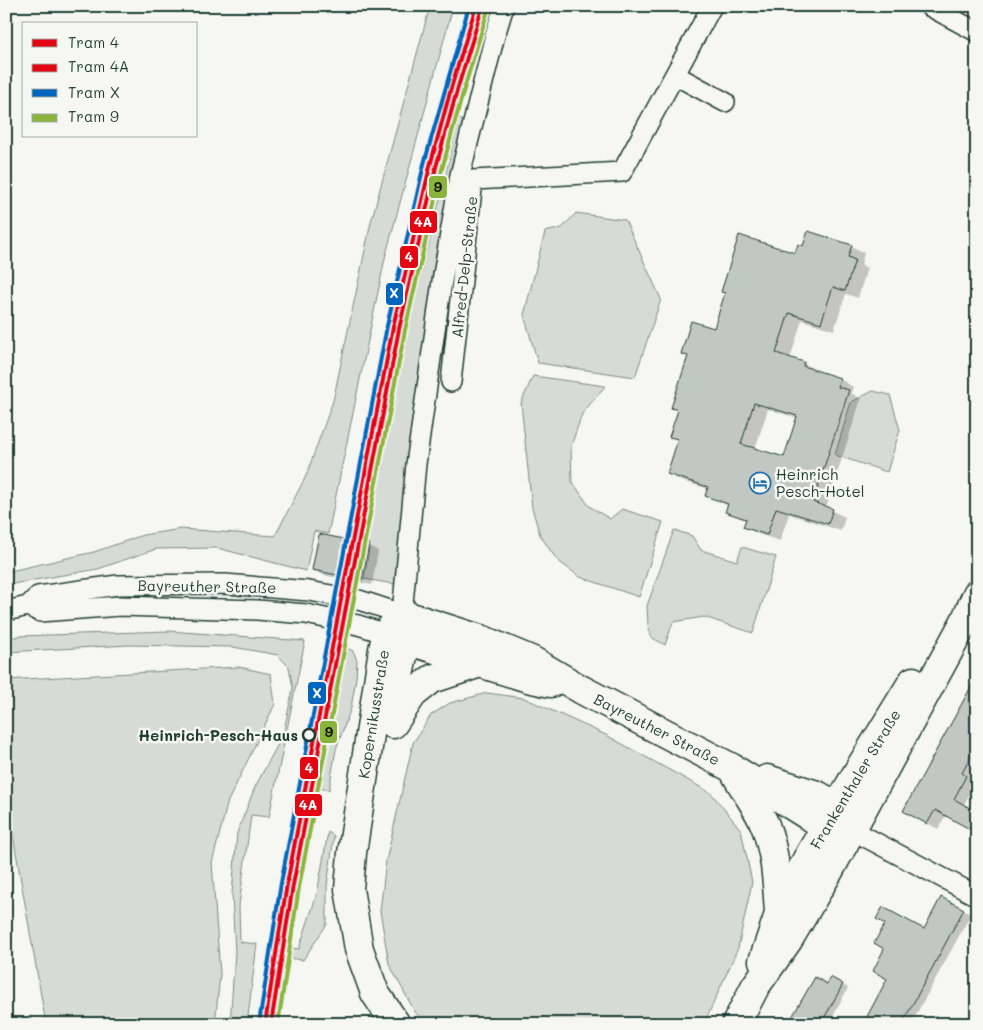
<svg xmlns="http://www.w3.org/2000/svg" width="983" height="1030" font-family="Mali,sans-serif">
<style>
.green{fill:#d6dbd6;stroke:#7a8c85}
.shadow{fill:#0003;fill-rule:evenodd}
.building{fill:#c1c8c3;stroke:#1f3d34;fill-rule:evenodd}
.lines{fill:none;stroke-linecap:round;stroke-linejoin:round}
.street-casing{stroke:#1f3d34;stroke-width:22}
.secondary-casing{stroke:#1f3d34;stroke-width:31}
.street{stroke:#f6f6f2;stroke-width:19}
.secondary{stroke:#f6f6f2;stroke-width:28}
.tram-1-casing{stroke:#f6f6f2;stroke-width:8}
.tram-2-casing{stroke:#f6f6f2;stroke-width:8}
.tram-3-casing{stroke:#f6f6f2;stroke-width:8}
.tram-4-casing{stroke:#f6f6f2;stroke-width:8}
.tram-1{stroke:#e30613;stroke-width:4}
.tram-2{stroke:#e30613;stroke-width:4}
.tram-3{stroke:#0065bd;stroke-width:4}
.tram-4{stroke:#89b53c;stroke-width:4}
.stop-dot{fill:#f6f6f2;stroke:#1f3d34;stroke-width:2.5}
.labels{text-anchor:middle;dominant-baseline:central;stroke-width:5;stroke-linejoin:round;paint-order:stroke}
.street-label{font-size:15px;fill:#1f3d34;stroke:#f6f6f2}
.poi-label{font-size:15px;fill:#1f3d34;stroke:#f6f6f2;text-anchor:start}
.stop-label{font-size:15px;font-weight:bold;fill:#1f3d34;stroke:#f6f6f2;text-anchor:end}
.line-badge{stroke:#f6f6f2;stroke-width:2}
.badge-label{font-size:14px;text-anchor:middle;font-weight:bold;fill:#fff}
.pale-badge-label{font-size:14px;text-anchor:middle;font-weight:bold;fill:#111}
</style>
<rect width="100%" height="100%" fill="#f6f6f2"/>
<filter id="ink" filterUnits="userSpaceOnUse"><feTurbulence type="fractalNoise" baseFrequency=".02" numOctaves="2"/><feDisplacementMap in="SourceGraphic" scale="10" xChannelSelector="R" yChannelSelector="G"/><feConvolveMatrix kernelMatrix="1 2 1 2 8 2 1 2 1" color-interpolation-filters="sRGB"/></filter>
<g filter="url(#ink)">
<path class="green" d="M 430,6 L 453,6 L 385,258 L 328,534 L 314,531 L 306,571 L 217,548 L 156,549 L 98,569 L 6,585 L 6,572 L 94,552 L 143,535 L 181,529 L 275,536 L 306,476 L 333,401 L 371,222 Z
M 459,119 L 464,121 L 422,463 L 413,587 L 364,579 L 370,543 L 362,539 L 383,434 Z
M 576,213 L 625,220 L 661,299 L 635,377 L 538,363 L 524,315 L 545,232 L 562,228 Z
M 533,376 L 605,386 L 582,414 L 571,446 L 572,481 L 589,506 L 610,519 L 622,509 L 663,522 L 639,597 L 580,577 L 557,560 L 540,535 L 532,508 L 521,403 Z
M 873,391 L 890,395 L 900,430 L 887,472 L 835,455 L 851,402 Z
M 674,530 L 692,536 L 701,550 L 737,561 L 742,547 L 776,557 L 753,633 L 704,617 L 673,622 L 665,645 L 651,637 L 648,625 L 647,606 Z
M 169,631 L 305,641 L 269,817 L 251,815 L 239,906 L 240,942 L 257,944 L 247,1024 L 230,1024 L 235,952 L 232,894 L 237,833 L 255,787 L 283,735 L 293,688 L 289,667 L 278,655 L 233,647 L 129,645 L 6,652 L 6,639 L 19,636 Z
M 345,647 L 353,651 L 357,660 L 356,678 L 351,708 L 336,749 L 329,790 L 319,788 Z
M 239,667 L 271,674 L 275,704 L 228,801 L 212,863 L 220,974 L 215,1024 L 46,1024 L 6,795 L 6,680 Z
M 487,693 L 524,698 L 606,735 L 711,793 L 741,830 L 752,882 L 738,948 L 704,1024 L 427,1024 L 415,1012 L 389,964 L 380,911 L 386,861 L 413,743 L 431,715 L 450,703 Z
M 328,832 L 334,836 L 327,886 L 327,924 L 303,960 L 280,957 L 281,947 L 299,949 L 317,894 Z"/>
<path class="shadow" d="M 851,246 L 864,253 L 861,265 L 867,268 L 858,298 L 846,294 L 834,330 L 802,320 L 790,359 L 804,363 L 817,372 L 840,379 L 853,387 L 851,393 L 861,399 L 826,508 L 845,517 L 841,531 L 789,514 L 780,541 L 758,534 L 745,527 L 747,521 L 727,512 L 729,506 L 707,496 L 709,489 L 681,481 L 668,473 L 679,441 L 671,436 L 679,411 L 672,407 L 689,357 L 682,353 L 714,330 L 804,247 ZM 768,409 L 797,418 L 785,458 L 755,449 Z
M 368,545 L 378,551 L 372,585 L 323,575 L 313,570 Z
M 977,681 L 977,770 L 971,780 L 976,783 L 963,806 L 946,815 L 938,829 L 905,811 Z
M 942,898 L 971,914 L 911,1024 L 864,1024 L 924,931 Z
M 831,978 L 848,988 L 829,1024 L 792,1024 L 827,985 Z"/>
<path class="building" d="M 808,231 L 852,245 L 848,257 L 855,260 L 845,291 L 833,287 L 821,323 L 789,313 L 776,353 L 804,362 L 803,366 L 840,378 L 838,387 L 849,390 L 813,502 L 833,509 L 828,524 L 776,508 L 767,535 L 743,527 L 746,519 L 725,512 L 728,504 L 705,496 L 708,487 L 667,474 L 678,439 L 669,437 L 678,410 L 671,408 L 688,356 L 681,354 L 691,321 L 714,328 L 725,293 L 721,292 L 739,235 L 795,253 L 798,244 L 803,246 ZM 754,403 L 797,416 L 784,457 L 741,444 Z
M 319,534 L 369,544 L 362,580 L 312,570 Z
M 977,676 L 977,745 L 962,773 L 966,776 L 954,799 L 977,812 L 977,833 L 935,810 L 927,824 L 903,811 Z
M 941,897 L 964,909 L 902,1024 L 863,1024 L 887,979 L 873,971 L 884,949 L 874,943 L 885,924 L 876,919 L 883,907 L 924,929 Z
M 815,977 L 827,984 L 830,977 L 843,984 L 821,1024 L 788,1024 Z"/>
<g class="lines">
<g class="street-casing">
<path id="street" d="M 929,6 L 977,32
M 675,75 L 725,102
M 451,382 L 473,180 L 622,172 L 712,6
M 28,606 L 40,612 L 120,606 L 257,610 L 306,614 L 358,625 L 397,637
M 6,611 L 28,606 L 38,596 L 118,585 L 225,584 L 309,591 L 359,600 L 402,614 L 416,464 L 442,281 L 460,175 L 494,39 L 504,6
M 852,830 L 977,896"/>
</g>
<g class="secondary-casing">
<path id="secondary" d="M 402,614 L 483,640 L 533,661 L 582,690 L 732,768 L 807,815 L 826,825 L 852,830
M 406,640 L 528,678 L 551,683
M 391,717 L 406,640 L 402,614
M 393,724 L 413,694 L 432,679 L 480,663
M 734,771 C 744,789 757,807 765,825 C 776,854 777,883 779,913
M 767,779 L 817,795 L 837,806 L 847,822
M 763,961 L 779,914 L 807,859 L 861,766 L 913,681
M 396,1024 L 375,993 L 359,949 L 349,889 L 352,853 L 383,649 L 387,633 L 402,614
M 736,1024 L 755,987 L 789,939 L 829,871 L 965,621 L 977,594"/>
</g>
<use href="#street" class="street"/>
<use href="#secondary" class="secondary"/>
<g class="tram-1-casing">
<path id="tram-1" d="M 265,1024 L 287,884 L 393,327 L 430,166 L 452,85 L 476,6"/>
</g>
<g class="tram-2-casing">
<path id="tram-2" d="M 271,1024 L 293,885 L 399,329 L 436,167 L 458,87 L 482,8"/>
</g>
<g class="tram-3-casing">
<path id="tram-3" d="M 259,1023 L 281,883 L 387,326 L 424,164 L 469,6"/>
</g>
<g class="tram-4-casing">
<path id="tram-4" d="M 278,1024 L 299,887 L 405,330 L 442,169 L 464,89 L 488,10"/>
</g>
<use href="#tram-1" class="tram-1"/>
<use href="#tram-2" class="tram-2"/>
<use href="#tram-3" class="tram-3"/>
<use href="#tram-4" class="tram-4"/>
</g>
</g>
<defs>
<g id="hotel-ring" transform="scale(1.125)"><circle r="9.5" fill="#f6f6f2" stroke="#1f6fb2" stroke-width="1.5"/><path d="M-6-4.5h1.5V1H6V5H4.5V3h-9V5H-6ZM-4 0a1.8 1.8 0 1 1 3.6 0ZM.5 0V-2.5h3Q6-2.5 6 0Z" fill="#1f6fb2"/></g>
</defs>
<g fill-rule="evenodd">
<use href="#hotel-ring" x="760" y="483"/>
</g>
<circle class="stop-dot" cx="309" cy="735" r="6"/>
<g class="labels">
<g class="street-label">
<text transform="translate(464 267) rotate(-84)">Alfred-Delp-Straße</text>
<text transform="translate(207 586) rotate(1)">Bayreuther Straße</text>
<text transform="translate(373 714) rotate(-81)">Kopernikusstraße</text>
<text transform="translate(657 729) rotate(27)">Bayreuther Straße</text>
<text transform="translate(855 779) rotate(-59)">Frankenthaler Straße</text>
</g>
<g class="poi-label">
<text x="776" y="474">Heinrich<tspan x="776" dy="17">Pesch-Hotel</tspan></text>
</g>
<g class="stop-label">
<text x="298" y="735">Heinrich-Pesch-Haus</text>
</g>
</g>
<g class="line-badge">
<rect x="428" y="175" width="20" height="24" rx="5" fill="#89b53c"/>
<rect x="409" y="210" width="29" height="24" rx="5" fill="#e30613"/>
<rect x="399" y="245" width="20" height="24" rx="5" fill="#e30613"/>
<rect x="385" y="282" width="19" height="24" rx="5" fill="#0065bd"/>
<rect x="307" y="681" width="20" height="24" rx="5" fill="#0065bd"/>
<rect x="319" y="720" width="19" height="24" rx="5" fill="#89b53c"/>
<rect x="299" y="756" width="20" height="24" rx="5" fill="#e30613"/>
<rect x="294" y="793" width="29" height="24" rx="5" fill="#e30613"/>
</g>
<g class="badge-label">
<text x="423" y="227">4A</text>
<text x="409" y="262">4</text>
<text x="394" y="298">X</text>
<text x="317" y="698">X</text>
<text x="309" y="773">4</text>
<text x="308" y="810">4A</text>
</g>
<g class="pale-badge-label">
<text x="438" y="192">9</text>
<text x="329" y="737">9</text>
</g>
<rect width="983" height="1030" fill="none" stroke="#f6f6f2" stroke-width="25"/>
<rect x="12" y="12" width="958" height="1005" fill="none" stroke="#1f3d34" stroke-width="2" filter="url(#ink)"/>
<rect x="22" y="22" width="175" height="115" fill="#f6f6f2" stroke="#a0aca6"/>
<rect x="32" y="39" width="25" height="8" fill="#e30613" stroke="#a0aca6"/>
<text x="68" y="48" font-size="15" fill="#1f3d34">Tram 4</text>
<rect x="32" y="64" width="25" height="8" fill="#e30613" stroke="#a0aca6"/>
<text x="68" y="72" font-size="15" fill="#1f3d34">Tram 4A</text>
<rect x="32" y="89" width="25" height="8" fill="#0065bd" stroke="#a0aca6"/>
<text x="68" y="98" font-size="15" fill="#1f3d34">Tram X</text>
<rect x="32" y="114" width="25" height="8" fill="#89b53c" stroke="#a0aca6"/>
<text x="68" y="122" font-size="15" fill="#1f3d34">Tram 9</text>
</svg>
